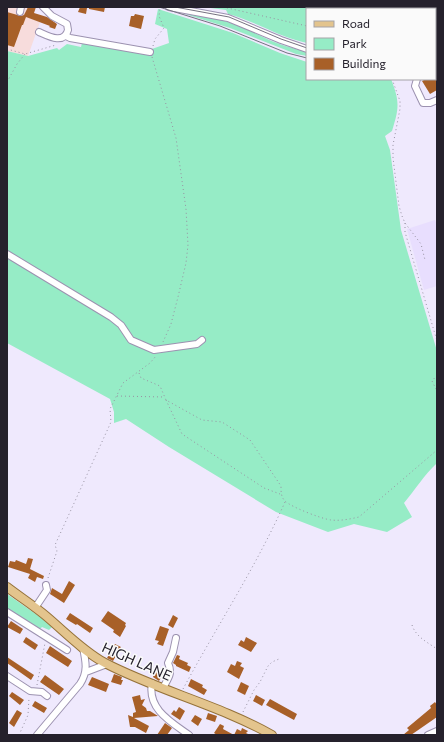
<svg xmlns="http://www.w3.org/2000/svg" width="444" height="742" font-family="Commissioner,sans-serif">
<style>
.commercial{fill:#f7dcdc}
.built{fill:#e8defe}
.green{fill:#96ecc6}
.building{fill:#a86028}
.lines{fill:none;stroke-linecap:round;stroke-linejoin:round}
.minor-casing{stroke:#9c92b0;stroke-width:8}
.major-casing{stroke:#95723a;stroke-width:10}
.path{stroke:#9792a2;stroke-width:1;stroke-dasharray:1 3;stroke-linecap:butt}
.minor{stroke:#fff;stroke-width:6}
.major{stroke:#e3c48d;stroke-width:8}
.tram{stroke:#767180;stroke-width:1}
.labels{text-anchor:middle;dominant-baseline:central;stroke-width:3;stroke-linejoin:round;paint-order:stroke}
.street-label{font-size:14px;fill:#25212c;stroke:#fafafa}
</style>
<rect width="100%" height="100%" fill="#efe9fd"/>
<path class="commercial" d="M 7,7 L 27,7 L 24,16 L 40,22 L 28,56 L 7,51 Z"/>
<path class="built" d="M 435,220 L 437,225 L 437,286 L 424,290 L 407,229 Z"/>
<path class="green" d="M 203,7 L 308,7 L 316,8 L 360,7 L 361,9 L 307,9 L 307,43 C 279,37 255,21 228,14 L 226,10 Z
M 158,9 L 233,33 L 280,53 L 307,62 L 307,79 L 391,79 C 400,102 399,108 392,131 L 385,136 L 390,150 L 401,230 L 437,351 L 437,463 C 424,475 415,490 404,503 L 412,517 L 387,532 L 354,524 L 328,532 L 276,512 L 169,447 L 126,419 L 114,423 L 114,412 L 110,399 L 7,343 L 7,51 L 28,56 L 57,48 L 59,50 L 67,44 L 81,47 L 83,39 L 149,50 L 169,43 L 167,29 L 155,24 Z
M 185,14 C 205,16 224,20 243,27 C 250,30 256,34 263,37 C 277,44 292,48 307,52 L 307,56 L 296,54 L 230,28 Z
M 7,594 L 53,626 L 49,630 L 42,627 L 40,629 L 7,608 Z"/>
<path class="building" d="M 28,7 L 36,7 L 34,13 L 47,17 L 57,24 L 55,29 L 49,27 L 50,26 L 26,17 L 23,25 L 22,25 L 14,47 L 7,45 L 7,12 L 21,16 L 24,15 Z
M 80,7 L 87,8 L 86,14 L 78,12 Z
M 89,7 L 105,7 L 104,12 L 89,9 Z
M 135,14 L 144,16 L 141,29 L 129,26 L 131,16 L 134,16 Z
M 423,79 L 437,79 L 437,90 L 430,94 L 422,81 L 424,80 Z
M 28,558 L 33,559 L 30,569 L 44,576 L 43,579 L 37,577 L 35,582 L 28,578 L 30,574 L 8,567 L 10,561 L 15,562 L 16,560 L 26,564 Z
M 69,581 L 75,585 L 64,603 L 50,594 L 52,588 L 62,594 Z
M 108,611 L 126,623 L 125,625 L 126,626 L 120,637 L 113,632 L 114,630 L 101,621 Z
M 70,613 L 93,628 L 90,633 L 77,624 L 76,625 L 66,619 Z
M 173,615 L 178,618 L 173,628 L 168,625 Z
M 11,621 L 23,629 L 20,634 L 7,627 Z
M 160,626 L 169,629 L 163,646 L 157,644 L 159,641 L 155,640 Z
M 26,637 L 38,645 L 35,650 L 23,642 Z
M 246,637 L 257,643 L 251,652 L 238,645 L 241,640 L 244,642 Z
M 115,644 L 121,647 L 113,661 L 107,658 Z
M 50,646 L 72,661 L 68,667 L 46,653 Z
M 177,655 L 180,656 L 179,659 L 188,663 L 187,665 L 191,667 L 189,672 L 176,666 L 176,665 L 173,663 Z
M 7,657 L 34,675 L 31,680 L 7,663 Z
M 237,661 L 242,663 L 240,666 L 244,668 L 239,679 L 227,672 L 231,664 L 235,666 Z
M 157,668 L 164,672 L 159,681 L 153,677 Z
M 114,674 L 122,677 L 121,680 L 123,680 L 121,685 L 111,682 Z
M 45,675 L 64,689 L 59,695 L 40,682 Z
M 92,677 L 109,684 L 106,692 L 88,685 Z
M 191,679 L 203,685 L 202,687 L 207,690 L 204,695 L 188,686 Z
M 241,682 L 249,686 L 245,695 L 237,691 Z
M 12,692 L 24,700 L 20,705 L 9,696 Z
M 140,695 L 141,700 L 145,699 L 142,705 L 146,708 L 147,711 L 150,711 L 158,716 L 134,718 L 149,726 L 146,733 L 135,727 L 130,727 L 128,715 L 133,717 L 133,713 L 136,712 L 132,697 Z
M 256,695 L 265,700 L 262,706 L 253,701 Z
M 270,699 L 297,714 L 294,720 L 266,705 Z
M 35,701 L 47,708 L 44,713 L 32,706 Z
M 435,702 L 437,705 L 437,717 L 411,735 L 403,735 L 409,730 L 407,728 L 431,708 L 430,706 Z
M 179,707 L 185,711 L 180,720 L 171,714 L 174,710 L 176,712 Z
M 17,710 L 22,713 L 14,727 L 9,723 Z
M 208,713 L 217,716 L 215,722 L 206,719 Z
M 195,715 L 202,719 L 198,726 L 191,721 Z
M 165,723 L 172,728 L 167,735 L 157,735 Z
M 220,724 L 224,726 L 223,729 L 234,735 L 217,735 L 214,733 Z
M 242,728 L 248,731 L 246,733 L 250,735 L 234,735 L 237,729 L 241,731 Z"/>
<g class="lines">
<g class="minor-casing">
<path id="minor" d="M 169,7 L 228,18 L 281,40 L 307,49
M 386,7 L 386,9
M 20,12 L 21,7
M 39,32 C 48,36 64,45 68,30 L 67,24 L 52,16 L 43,7
M 66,36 L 70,38 L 150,52
M 417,79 L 415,86 L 423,103 L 430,103 L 437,100
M 7,254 L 111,317 L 121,325 L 131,340 L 154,350 L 197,344 L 202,340
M 35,608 L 47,590 L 46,585
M 7,612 L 67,650
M 86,672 L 107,664
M 7,676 L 30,691 L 42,692 L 47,696
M 152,683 C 147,709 171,722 189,735
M 163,688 C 168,678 173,674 168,663 L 173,652 L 176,638
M 37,735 L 80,684 C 88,672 86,662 83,648
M 428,735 L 437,731"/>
</g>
<g class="major-casing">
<path id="major" d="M 425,7 L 427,9
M 435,15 L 437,15
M 435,33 L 437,36
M 7,587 C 20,597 34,606 46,616 C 65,632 83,651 105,663 C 159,691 219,705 272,735"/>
</g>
<path class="path" d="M 223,7 L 307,26
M 153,46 L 155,39 L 164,28 L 159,16 L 160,8
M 7,49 L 25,54 L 56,45
M 152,57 L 176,138 L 186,209 L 188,245 L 186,263 L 178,297 L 171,324 L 163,342
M 392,79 L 400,101 L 400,109 L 393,145 L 393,158 L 399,206 L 402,216 L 405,223 L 421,244 L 425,260
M 7,82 L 17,64 L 25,54
M 405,223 L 405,232 L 437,341
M 139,373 L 141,378 L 160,386 L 166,400 L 202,420 L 222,422 L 250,440 L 281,486 C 281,492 281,497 285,501 C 291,507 322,519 331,520 C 341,521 350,519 359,517 L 437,450
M 437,375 L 432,381 L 437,391
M 117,396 L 164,397
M 166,400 L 182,434 L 264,488 L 280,494
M 48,578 L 57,551 L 55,545 L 111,422 L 110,409 L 123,383 L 150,363 L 156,356
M 412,625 C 416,637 427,642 437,649
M 37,685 L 45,643
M 183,689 C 217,626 256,567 285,502
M 243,712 L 254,690 L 260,682 L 268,666 L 272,662 L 279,659
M 19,735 L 28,715 L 29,698"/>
<use href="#minor" class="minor"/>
<use href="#major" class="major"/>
<path class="tram" d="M 159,7 L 220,26 L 287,53 L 307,58
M 175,7 L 229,17 L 281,39 L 307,48
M 435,27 L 437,25
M 435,39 L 437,38"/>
</g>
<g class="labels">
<g class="street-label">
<text transform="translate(137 661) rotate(24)">HIGH LANE</text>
</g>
</g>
<rect width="444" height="742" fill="none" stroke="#25212c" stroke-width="16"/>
<rect x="306" y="8" width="130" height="72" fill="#fafafa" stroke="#a5a3a8"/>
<rect x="314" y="21" width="20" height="6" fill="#e3c48d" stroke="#a5a3a8"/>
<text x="342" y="28" font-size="12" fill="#25212c">Road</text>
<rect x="314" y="38" width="20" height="12" fill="#96ecc6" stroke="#a5a3a8"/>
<text x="342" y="48" font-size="12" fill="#25212c">Park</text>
<rect x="314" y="58" width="20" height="12" fill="#a86028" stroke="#a5a3a8"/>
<text x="342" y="68" font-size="12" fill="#25212c">Building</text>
</svg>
